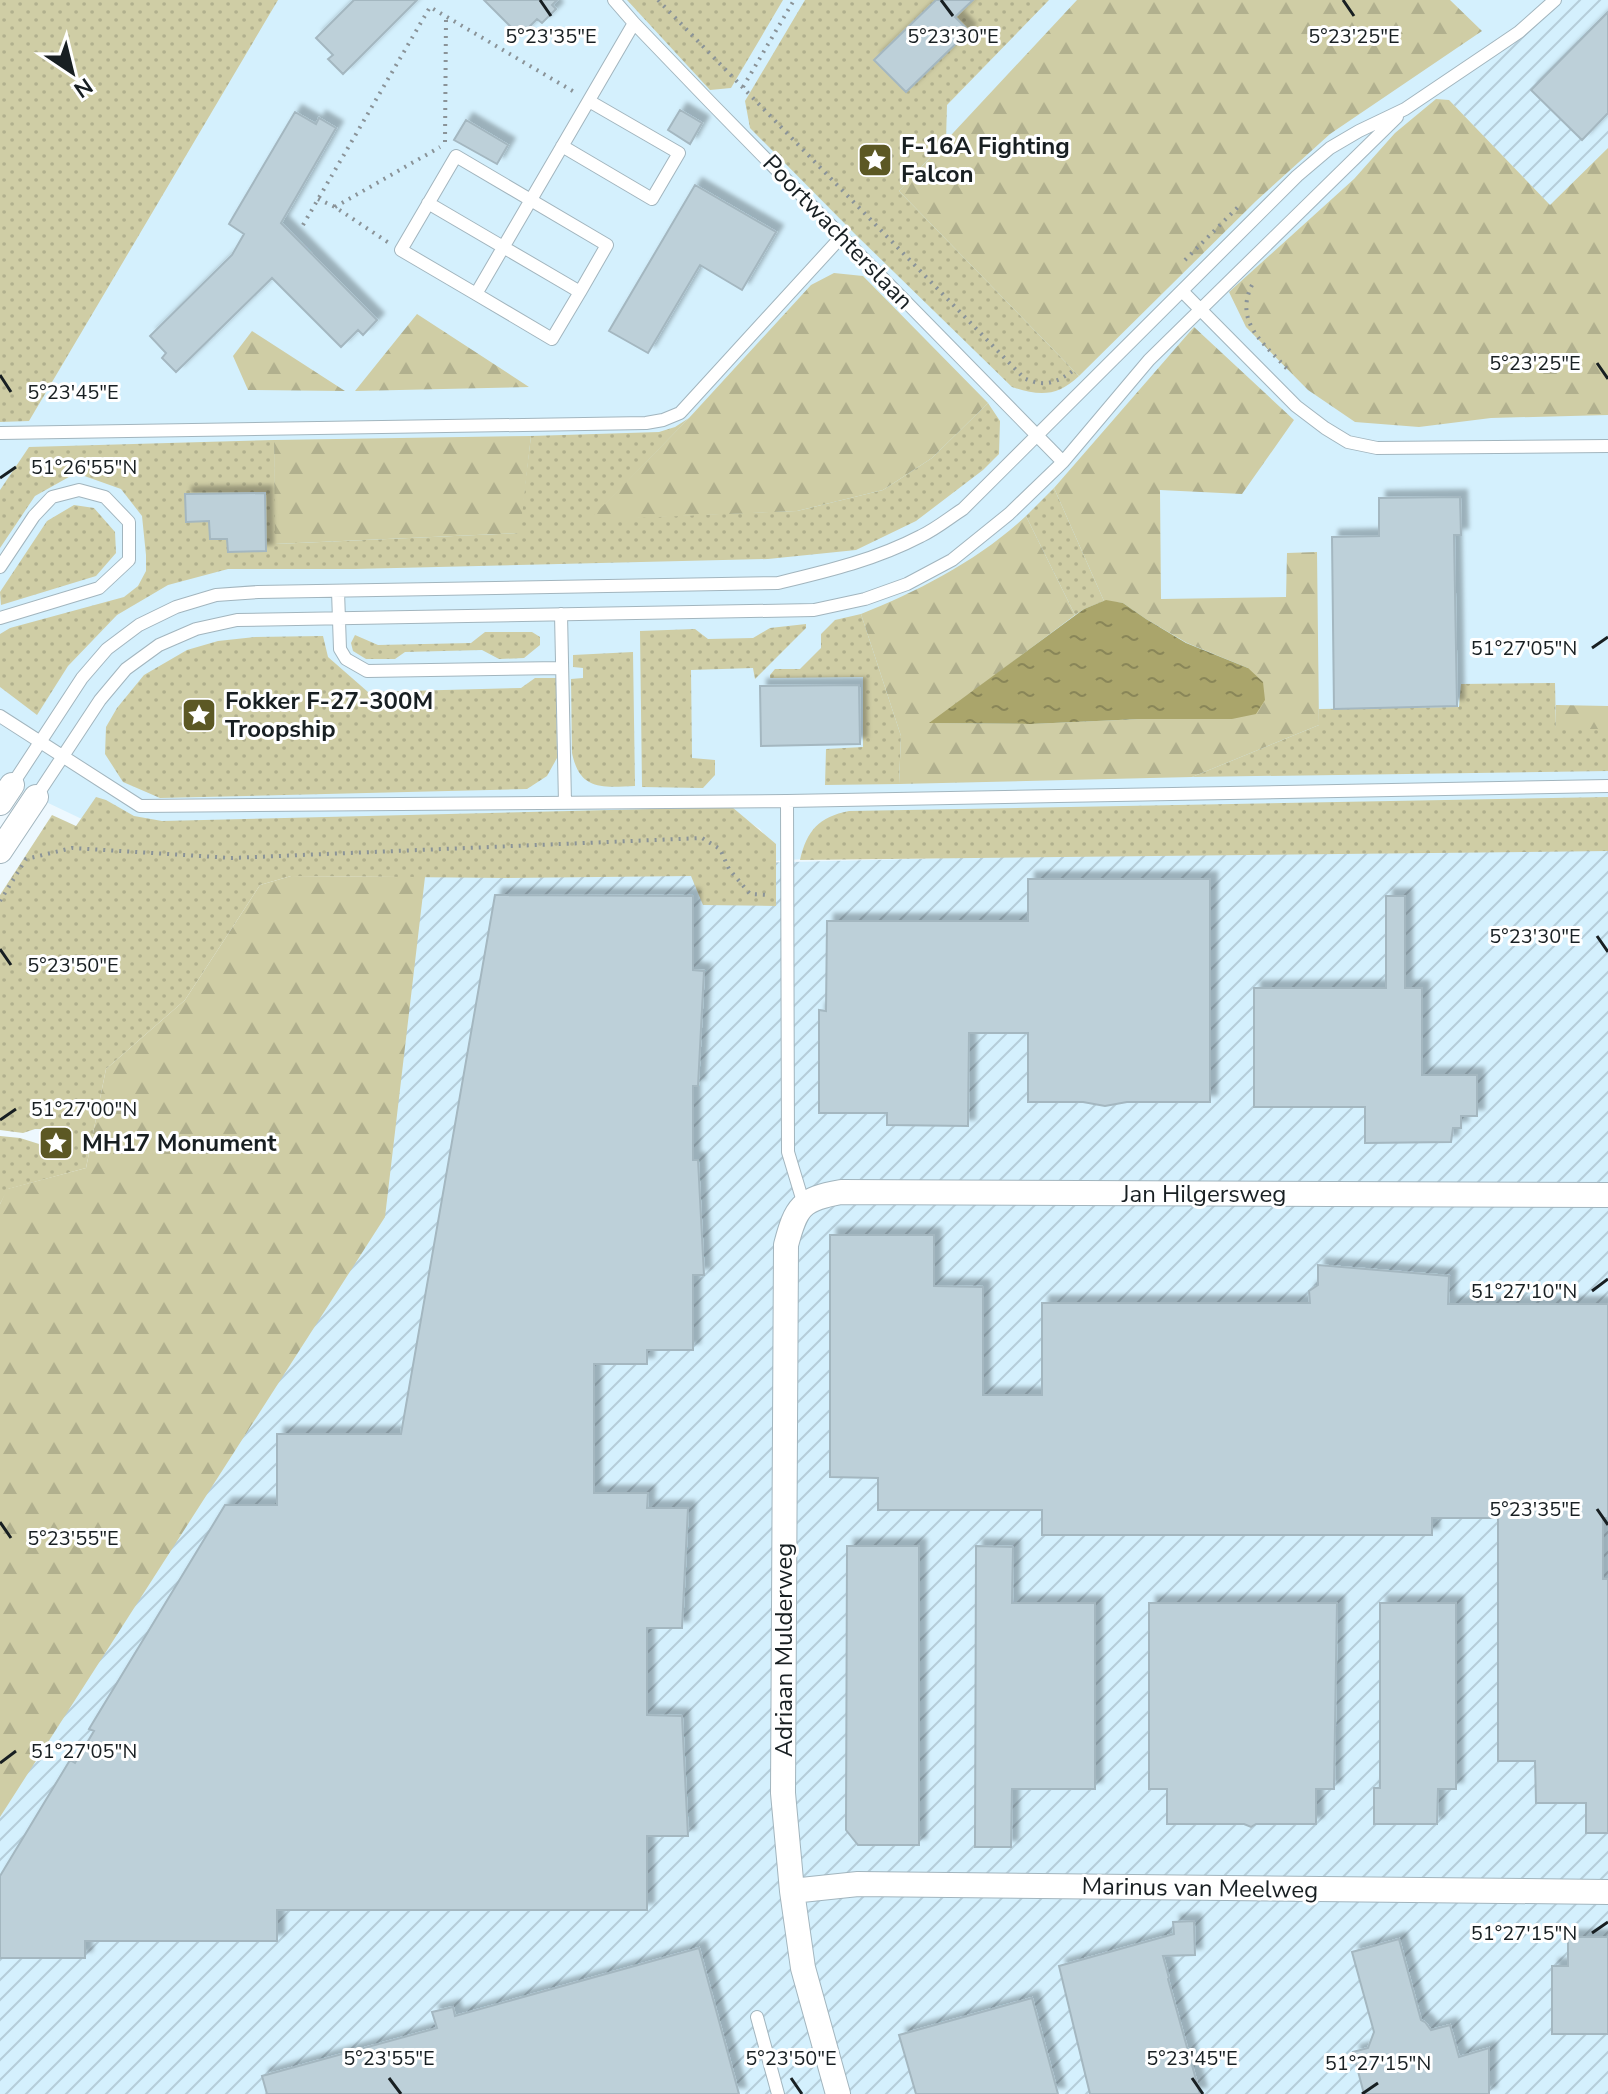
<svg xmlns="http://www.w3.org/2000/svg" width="1608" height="2094" font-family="'Nunito Sans',sans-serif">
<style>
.built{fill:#d4f0fd}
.industrial{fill:url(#industrial-furrows)}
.grass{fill:url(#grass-dots)}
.forest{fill:url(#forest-firs)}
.water{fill:url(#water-ripples)}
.building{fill:#bdd0d9;stroke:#a4b7c0;stroke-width:2;filter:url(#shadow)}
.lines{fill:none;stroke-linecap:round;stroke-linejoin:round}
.service-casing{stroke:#a2b5be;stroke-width:14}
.minor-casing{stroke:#a2b5be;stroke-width:26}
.path{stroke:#8a9398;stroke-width:4;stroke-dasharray:2 6;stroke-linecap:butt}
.service{stroke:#fff;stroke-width:12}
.minor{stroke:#fff;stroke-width:24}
.ticks{fill:none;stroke:#181f22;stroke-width:3}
.labels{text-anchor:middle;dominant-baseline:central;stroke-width:6;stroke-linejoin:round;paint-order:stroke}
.poi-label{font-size:24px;font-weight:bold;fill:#181f22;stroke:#fff;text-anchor:start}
.street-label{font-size:24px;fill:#181f22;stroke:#fff}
.ticks-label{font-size:20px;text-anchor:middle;fill:#181f22;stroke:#fff;stroke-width:6;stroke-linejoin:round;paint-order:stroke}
</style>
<defs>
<pattern id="industrial-furrows" width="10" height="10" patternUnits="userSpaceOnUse" patternTransform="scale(2)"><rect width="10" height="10" fill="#d4f0fd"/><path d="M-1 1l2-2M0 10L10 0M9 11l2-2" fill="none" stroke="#b5cdd9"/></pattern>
<pattern id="grass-dots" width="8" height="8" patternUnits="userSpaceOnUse" patternTransform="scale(2)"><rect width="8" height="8" fill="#cfcda5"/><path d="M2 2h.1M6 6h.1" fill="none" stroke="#b1b08e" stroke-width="1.8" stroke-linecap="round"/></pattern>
<pattern id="forest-firs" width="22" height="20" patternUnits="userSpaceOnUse" patternTransform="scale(2)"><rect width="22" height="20" fill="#cfcda5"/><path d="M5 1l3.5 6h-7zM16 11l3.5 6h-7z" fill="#b1b08e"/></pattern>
<pattern id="water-ripples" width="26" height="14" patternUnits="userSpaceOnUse" patternTransform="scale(2)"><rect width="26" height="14" fill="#aaa56b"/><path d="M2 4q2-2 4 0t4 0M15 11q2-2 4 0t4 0" fill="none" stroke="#898658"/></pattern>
<filter id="shadow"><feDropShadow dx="7" dy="-7" stdDeviation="2" flood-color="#0004"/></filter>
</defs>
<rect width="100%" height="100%" fill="#edf8fe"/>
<path class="built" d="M 0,0 L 1608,0 L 1608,805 L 774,861 L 770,842 L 760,829 L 747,821 L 109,832 L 0,780 Z"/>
<path class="industrial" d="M 1556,0 L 1608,0 L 1608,148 L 1550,205 L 1449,100 L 1519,32 Z
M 1608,841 L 1608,2094 L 0,2094 L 0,1769 L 407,872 Z"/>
<path class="grass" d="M 0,0 L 278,0 L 29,421 L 0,422 Z
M 627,0 L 783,0 L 731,88 L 710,90 Z
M 805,0 L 1049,0 L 947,105 L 946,140 L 899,191 L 1079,376 C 1057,397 1039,396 1012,387 L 855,234 L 750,128 L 745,101 Z
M 988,403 L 1000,421 L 999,454 L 983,470 L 916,521 L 856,550 L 768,559 L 355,569 L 228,569 L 168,585 L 117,615 L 68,666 L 37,715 L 0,687 L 0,634 L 10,628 L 124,597 L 138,586 L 146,571 L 146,555 L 142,516 L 121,489 L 76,473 L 35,496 L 0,548 L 0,490 L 29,447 L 274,440 L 276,544 L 519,533 L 531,436 L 659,432 L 675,427 L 689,418 L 591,519 L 797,511 L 883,490 L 932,458 Z
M 1054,488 L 1104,601 L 1084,609 L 1075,615 L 1026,516 Z
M 74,505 L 94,508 L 115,532 L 116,553 L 96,576 L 1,605 L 0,592 L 47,521 Z
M 861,614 L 901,736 L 899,784 L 825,785 L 826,749 L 863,747 L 863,677 L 770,678 L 770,675 L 775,669 L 800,669 L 821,648 L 821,634 L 835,620 Z
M 806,624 L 806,628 L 755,679 L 753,668 L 691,670 L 692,758 L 715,760 L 715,775 L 703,788 L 642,787 L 640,631 L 695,629 L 708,639 L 753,638 L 770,628 Z
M 485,632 L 532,632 L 540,637 L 540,645 L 524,658 L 499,659 L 482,650 L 405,652 L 395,659 L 366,659 L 353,651 L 351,643 L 355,635 L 378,645 L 471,643 Z
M 323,636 L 328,657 L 368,692 L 521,688 L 535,678 L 556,678 L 557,758 L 547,776 L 527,789 L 160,798 L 123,782 L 105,754 L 106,727 L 117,708 L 144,675 L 187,650 L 218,641 L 255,637 Z
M 633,652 L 635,786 C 604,787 580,792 572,753 L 571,679 L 583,678 L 583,668 L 573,667 L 573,655 Z
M 1555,683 L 1556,729 L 1608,729 L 1608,771 L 1192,777 L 1319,725 L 1319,709 L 1459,707 L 1461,684 Z
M 96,797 L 106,800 L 134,816 L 162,821 L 732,807 L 776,844 L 776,906 L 703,905 L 691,876 L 507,878 L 291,876 L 260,885 L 185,1000 L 106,1069 L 86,1168 L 8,1189 L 0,1204 L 0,1136 L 20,1138 L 55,1149 L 58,1148 L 61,1146 L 61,1139 L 50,1129 L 35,1129 L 23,1133 L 0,1130 L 0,895 L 52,815 L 76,826 Z
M 1608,797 L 1608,851 L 800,860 C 807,830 819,817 849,811 Z"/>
<path class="forest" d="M 1077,0 L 1450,0 L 1482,31 L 1330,134 L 1256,201 L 1079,376 L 899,191 Z
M 1436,99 L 1449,100 L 1550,205 L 1608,148 L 1608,415 L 1491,418 L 1419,427 L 1355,422 L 1308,390 L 1246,327 L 1229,292 L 1354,179 L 1395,133 Z
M 834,273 L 863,276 L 988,403 L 932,458 L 883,490 L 797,511 L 589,520 L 689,418 L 811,285 Z
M 417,314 L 529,387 L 355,391 Z
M 1194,327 L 1294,420 L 1242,494 L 1160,490 L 1161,599 L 1286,597 L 1287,553 L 1317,552 L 1319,725 L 1192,777 L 899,784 L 901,736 L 861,614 C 919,591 980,559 1026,516 L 1075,615 L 931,723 L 1031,724 L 1140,719 L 1232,719 L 1248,668 L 1187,643 L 1146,619 L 1123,603 L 1104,601 L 1054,488 Z
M 252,331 L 345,391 L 248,390 L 233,356 Z
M 531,436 L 520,533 L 275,544 L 274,440 Z
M 1556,705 L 1608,706 L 1608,729 L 1556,729 Z
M 291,876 L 425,877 L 385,1217 L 0,1817 L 0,1204 L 7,1189 L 86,1168 L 106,1069 L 185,1000 L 260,885 Z"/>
<path class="water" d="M 1106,600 L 1123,603 L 1146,619 L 1186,643 L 1248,668 L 1263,682 L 1265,700 L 1256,714 L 1232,719 L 1140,719 L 1031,724 L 929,723 L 1084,609 Z"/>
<path class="building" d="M 354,0 L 417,0 L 343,74 L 328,59 L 333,55 L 316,38 Z
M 484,0 L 557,0 L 552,5 L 556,9 L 542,23 L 537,19 L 520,36 Z
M 936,0 L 973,0 L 955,17 L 969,31 L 906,92 L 874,60 Z
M 1608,12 L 1608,113 L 1582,140 L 1531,90 Z
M 680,110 L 702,123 L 690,144 L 668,130 Z
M 295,112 L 316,124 L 319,118 L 336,128 L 281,223 L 377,320 L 363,335 L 358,330 L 341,347 L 272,278 L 176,372 L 162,358 L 166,353 L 150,336 L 232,255 L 244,234 L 229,224 Z
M 466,120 L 508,145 L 497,164 L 454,140 Z
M 695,185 L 776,232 L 742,290 L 700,265 L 648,353 L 609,331 Z
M 265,493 L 266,551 L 228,552 L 227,539 L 210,539 L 209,521 L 186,522 L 185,494 Z
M 1460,497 L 1461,535 L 1454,535 L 1457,706 L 1334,709 L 1332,537 L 1379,536 L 1379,498 Z
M 859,685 L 860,744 L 761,746 L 760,686 Z
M 1028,879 L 1210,879 L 1210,1102 L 1127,1102 L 1105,1106 L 1083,1102 L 1028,1102 L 1028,1033 L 969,1033 L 968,1126 L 887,1125 L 887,1113 L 819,1113 L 819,1010 L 826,1011 L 827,921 L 1028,921 Z
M 495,895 L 693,896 L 693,970 L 704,971 L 698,1086 L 693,1086 L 693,1160 L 698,1160 L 704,1275 L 693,1275 L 693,1350 L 647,1350 L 647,1364 L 594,1364 L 594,1493 L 648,1493 L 647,1508 L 688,1508 L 682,1628 L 647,1628 L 647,1715 L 682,1716 L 688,1836 L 647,1836 L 647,1910 L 277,1910 L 277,1941 L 85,1941 L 85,1958 L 0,1958 L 0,1876 L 70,1760 L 75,1763 L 94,1731 L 89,1729 L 225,1505 L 277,1505 L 277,1434 L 401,1434 Z
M 1386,896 L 1405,896 L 1405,988 L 1422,988 L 1422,1075 L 1477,1075 L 1477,1116 L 1461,1116 L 1461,1128 L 1453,1128 L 1451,1142 L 1365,1143 L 1365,1107 L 1254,1107 L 1254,988 L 1386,988 Z
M 830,1235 L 934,1235 L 934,1286 L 983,1287 L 983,1395 L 1042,1395 L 1042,1303 L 1310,1303 L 1309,1291 L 1318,1285 L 1318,1265 L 1449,1276 L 1448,1304 L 1608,1304 L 1608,1518 L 1603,1518 L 1603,1579 L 1608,1579 L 1608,1833 L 1586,1833 L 1586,1803 L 1536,1803 L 1535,1761 L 1498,1761 L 1498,1518 L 1432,1518 L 1432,1535 L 1042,1535 L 1042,1510 L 878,1510 L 878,1478 L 830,1477 Z
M 847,1546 L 919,1546 L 919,1845 L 858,1845 L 846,1830 Z
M 976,1546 L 1013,1547 L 1012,1603 L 1095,1603 L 1095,1789 L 1012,1789 L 1011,1847 L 975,1847 Z
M 1149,1603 L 1337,1603 L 1334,1789 L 1316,1789 L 1316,1824 L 1256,1824 L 1251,1827 L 1244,1824 L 1167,1824 L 1167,1789 L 1149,1789 Z
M 1380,1603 L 1456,1603 L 1456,1789 L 1438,1789 L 1437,1824 L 1374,1824 L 1374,1788 L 1380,1788 Z
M 1194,1921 L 1195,1955 L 1163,1956 L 1169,1978 L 1168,1979 L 1200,2094 L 1090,2094 L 1059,1966 L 1174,1934 L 1173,1922 Z
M 1568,1937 L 1608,1937 L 1608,2034 L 1552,2034 L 1552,1966 L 1568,1966 Z
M 1399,1939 L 1421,2020 L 1425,2022 L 1431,2030 L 1450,2025 L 1459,2057 L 1489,2048 L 1489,2094 L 1364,2094 L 1353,2052 L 1368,2048 L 1374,2032 L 1352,1952 Z
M 699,1948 L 739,2094 L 267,2094 L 262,2076 L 437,2028 L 432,2012 L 453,2007 L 455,2016 Z
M 1032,1998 L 1058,2094 L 916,2094 L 899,2035 Z"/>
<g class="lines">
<g class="service-casing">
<path id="service" d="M 614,0 L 634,23 L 710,102 L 1063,462
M 562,146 L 652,199 L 679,153 L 589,101
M 428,203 L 580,292 L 552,339 L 476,294
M 1182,291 L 1296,406 L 1325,428 L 1348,442 L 1377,448 L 1608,446
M 580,292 L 607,245 L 456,156 L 401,250 L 476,294 C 528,204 581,114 634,23
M 0,433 L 646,423 L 663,420 L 680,413 L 842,236
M 0,567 L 34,516 L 52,497 L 79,490 L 105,497 L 129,522 L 129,560 L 99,588 L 0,618
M 338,591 L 340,649 L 346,659 L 367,671 L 561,668
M 561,614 L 565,803
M 0,716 L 140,806 L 787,801 L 1608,786
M 12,785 L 82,678 L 107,649 L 139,625 L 176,607 L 216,595 L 258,592 L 778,583 C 828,571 875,560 921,536 C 936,529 949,518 963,509 L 1297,176 L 1330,148 L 1359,131 L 1405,109 L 1491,51 L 1519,32 L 1555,0
M 36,797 L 100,700 L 126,669 L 159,645 L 196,629 L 237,620 L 814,610 L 865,599 L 907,584 L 952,560 L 1009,514 L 1063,462 L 1149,360 L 1397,117
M 787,801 L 788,1152 L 804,1205
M 757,2017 L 778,2094"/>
</g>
<g class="minor-casing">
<path id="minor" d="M 0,803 L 12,785
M 0,851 L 36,797
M 792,1891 L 858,1884 L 1608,1892
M 838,2094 L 803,1968 L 792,1891 L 783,1793 L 786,1245 C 796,1207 801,1199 841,1192 L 1608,1195"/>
</g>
<path class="path" d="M 658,0 L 1024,378 C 1046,389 1059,381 1077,368
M 743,87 L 794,0
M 445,142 L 446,17
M 318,199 L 335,207 L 389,243
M 335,207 L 440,147
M 303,225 L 430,7 L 576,93
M 1185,260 L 1239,206 L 1241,209
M 1252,285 C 1233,323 1266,345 1289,371
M 0,901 L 26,859 L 72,848 L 231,858 L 702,838 L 720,849 L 729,869 L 750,894 L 769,895"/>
<use href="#service" class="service"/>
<use href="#minor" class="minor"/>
</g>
<path class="ticks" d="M 540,0 L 551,16M 941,0 L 953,16M 1343,0 L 1354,16M 1597,363 L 1608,379M 0,375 L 11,392M 0,478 L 16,467M 1592,648 L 1608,637M 1597,936 L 1608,952M 0,949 L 11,965M 0,1120 L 16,1109M 1592,1291 L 1608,1279M 1597,1509 L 1608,1525M 0,1522 L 11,1538M 0,1763 L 16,1751M 1592,1933 L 1608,1922M 389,2078 L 401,2094M 791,2078 L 802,2094M 1192,2078 L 1203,2094M 1362,2094 L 1378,2083"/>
<defs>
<g id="sight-square" transform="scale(1.8)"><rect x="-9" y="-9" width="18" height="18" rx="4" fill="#5c5824" stroke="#fff"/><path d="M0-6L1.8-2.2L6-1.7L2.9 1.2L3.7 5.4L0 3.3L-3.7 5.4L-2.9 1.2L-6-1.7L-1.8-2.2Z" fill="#fff"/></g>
</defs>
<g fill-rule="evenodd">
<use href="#sight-square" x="875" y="160"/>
<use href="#sight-square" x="199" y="715"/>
<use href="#sight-square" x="56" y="1143"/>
</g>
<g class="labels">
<g class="poi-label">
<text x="901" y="146">F-16A Fighting<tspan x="901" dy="28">Falcon</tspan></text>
<text x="225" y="701">Fokker F-27-300M<tspan x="225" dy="28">Troopship</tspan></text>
<text x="82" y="1143">MH17 Monument</text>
</g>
<g class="street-label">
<text transform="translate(838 232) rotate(46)">Poortwachterslaan</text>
<text x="1204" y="1194">Jan Hilgersweg</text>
<text transform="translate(784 1650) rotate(-90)">Adriaan Mulderweg</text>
<text transform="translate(1200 1888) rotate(1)">Marinus van Meelweg</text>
</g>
</g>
<g class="ticks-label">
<text x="551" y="43">5°23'35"E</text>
<text x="953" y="43">5°23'30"E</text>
<text x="1354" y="43">5°23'25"E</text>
<text x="1535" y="370">5°23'25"E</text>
<text x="73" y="399">5°23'45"E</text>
<text x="84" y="474">51°26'55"N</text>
<text x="1524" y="655">51°27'05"N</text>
<text x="1535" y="943">5°23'30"E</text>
<text x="73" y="972">5°23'50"E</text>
<text x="84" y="1116">51°27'00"N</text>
<text x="1524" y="1298">51°27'10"N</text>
<text x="1535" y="1516">5°23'35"E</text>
<text x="73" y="1545">5°23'55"E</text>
<text x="84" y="1758">51°27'05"N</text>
<text x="1524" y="1940">51°27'15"N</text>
<text x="389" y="2065">5°23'55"E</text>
<text x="791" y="2065">5°23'50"E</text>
<text x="1192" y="2065">5°23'45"E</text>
<text x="1378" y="2070">51°27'15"N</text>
</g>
<g transform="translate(72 72) rotate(145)" stroke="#ffffff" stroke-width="6" paint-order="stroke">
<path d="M0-6L14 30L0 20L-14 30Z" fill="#181f22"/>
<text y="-12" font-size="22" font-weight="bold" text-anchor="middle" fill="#181f22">N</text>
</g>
</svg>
